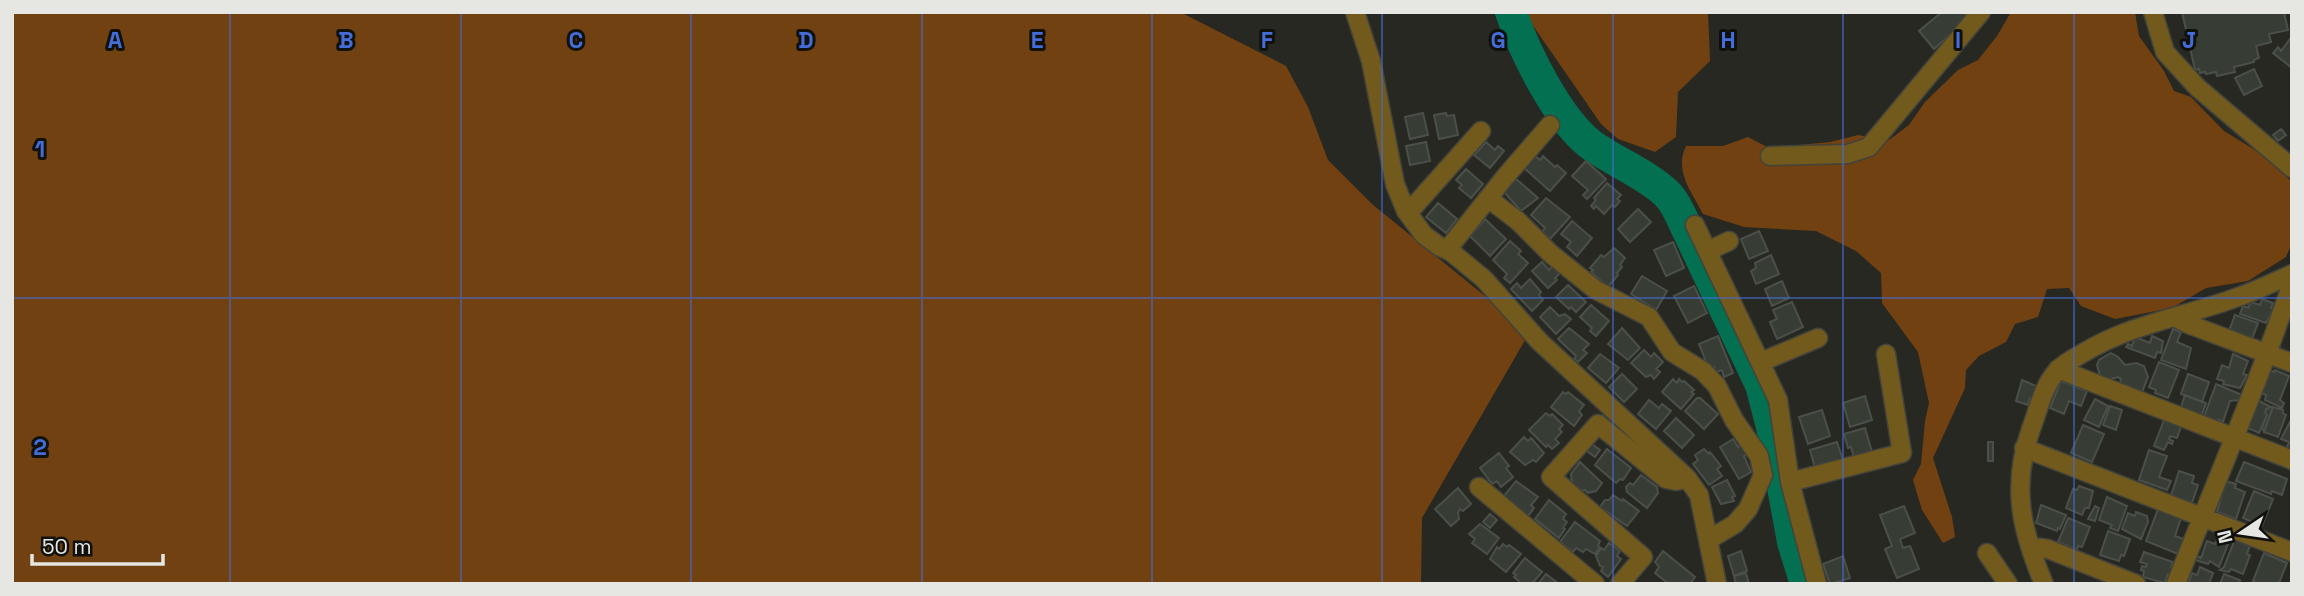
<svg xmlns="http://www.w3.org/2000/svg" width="2304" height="596" font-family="'Space Grotesk',sans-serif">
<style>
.green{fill:#714111}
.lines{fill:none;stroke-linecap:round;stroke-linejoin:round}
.river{stroke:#037051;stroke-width:32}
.building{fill:#373c35;stroke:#4a5049;stroke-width:2}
.minor-casing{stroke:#42433c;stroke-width:21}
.minor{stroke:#725a1d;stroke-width:18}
.grid{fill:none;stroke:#456dda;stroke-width:2;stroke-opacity:0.55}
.grid-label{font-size:23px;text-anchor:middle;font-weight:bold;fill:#456dda;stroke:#10110d;stroke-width:6;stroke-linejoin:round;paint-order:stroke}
</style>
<rect width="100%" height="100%" fill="#272821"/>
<path class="green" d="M 12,12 L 1180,12 L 1286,66 L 1308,107 L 1328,160 L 1372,204 L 1523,327 L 1528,335 L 1422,518 L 1421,584 L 12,584 Z
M 1527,12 L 1708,12 L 1710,61 L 1678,92 L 1676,137 L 1655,152 L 1618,139 L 1601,124 L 1527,17 Z
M 2011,12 L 2135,12 L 2139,36 L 2164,71 L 2174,91 L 2191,97 L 2224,131 L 2265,156 L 2292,182 L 2292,243 L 2286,257 L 2248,281 L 2206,288 L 2172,308 L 2115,319 L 2081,306 L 2069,288 L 2047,289 L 2038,317 L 2015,324 L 2006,342 L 1979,356 L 1966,370 L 1965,388 L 1933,458 L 1952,517 L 1955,537 L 1943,543 L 1922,510 L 1913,480 L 1921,464 L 1925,421 L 1929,403 L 1918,352 L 1882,303 L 1881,273 L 1856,251 L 1816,231 L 1744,227 L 1703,214 C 1691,191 1674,171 1686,146 L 1723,146 L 1748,137 L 1769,148 L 1830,142 L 1858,135 L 1889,140 L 1909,125 L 1925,102 L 1958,70 L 1978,60 L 1997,36 Z"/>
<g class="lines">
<path class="river" d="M 1511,12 C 1524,51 1557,118 1590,144 C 1614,162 1645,173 1666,193 C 1673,199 1677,208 1681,216 L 1761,385 L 1772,427 L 1793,542 L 1806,584"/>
</g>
<path class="building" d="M 1942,12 L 1964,12 L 1969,18 L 1934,49 L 1919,31 Z
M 2182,12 L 2284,12 L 2288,30 L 2269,34 L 2271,42 L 2256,46 L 2259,58 L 2254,60 L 2254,62 L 2234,67 L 2235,72 L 2217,76 L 2216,72 L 2206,74 L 2205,72 L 2200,73 L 2199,69 L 2195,70 Z
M 2290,39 L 2292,40 L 2292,68 L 2273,53 L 2278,47 L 2281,51 Z
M 2254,69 L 2262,86 L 2244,95 L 2235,78 Z
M 1423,113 L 1428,135 L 1410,139 L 1405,117 Z
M 1446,113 L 1447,116 L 1454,115 L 1458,135 L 1439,139 L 1434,115 Z
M 2281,129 L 2286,135 L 2278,141 L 2273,135 Z
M 1426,142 L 1430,161 L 1410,165 L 1406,146 Z
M 1486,142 L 1495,150 L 1498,146 L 1504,151 L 1490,168 L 1474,155 Z
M 1535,156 L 1540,160 L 1543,156 L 1555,167 L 1557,165 L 1566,173 L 1550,191 L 1524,168 Z
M 1586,161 L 1606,179 L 1587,199 L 1583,195 L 1588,190 L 1572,176 Z
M 1466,169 L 1483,184 L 1471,198 L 1459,188 L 1462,185 L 1456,180 Z
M 1516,179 L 1538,198 L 1521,211 L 1504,192 Z
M 1607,183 L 1621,195 L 1617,199 L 1620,201 L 1615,207 L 1612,205 L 1604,214 L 1596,206 L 1594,209 L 1591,206 L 1596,200 L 1594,198 Z
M 1546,198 L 1570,217 L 1550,239 L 1542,232 L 1545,228 L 1531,215 Z
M 1438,203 L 1457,219 L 1446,233 L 1426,217 Z
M 1638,209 L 1651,222 L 1630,242 L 1618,229 Z
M 1485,219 L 1506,239 L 1490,256 L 1470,236 Z
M 1572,221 L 1592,238 L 1577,256 L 1567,247 L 1571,242 L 1561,234 Z
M 1759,231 L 1768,251 L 1749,259 L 1741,239 Z
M 1510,241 L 1521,251 L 1518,254 L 1528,263 L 1510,283 L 1504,278 L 1507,274 L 1493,260 Z
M 1673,242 L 1684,268 L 1666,276 L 1654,250 Z
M 1614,248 L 1625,258 L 1620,265 L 1622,267 L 1617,273 L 1618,275 L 1608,287 L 1591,272 L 1593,270 L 1590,268 L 1601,255 L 1604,257 Z
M 1771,255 L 1779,274 L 1756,284 L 1751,271 L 1756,268 L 1755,263 Z
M 1542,262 L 1549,270 L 1553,266 L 1560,273 L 1555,278 L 1557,280 L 1548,288 L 1532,271 Z
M 1642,276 L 1667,291 L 1656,310 L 1631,294 Z
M 1530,279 L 1541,292 L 1539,295 L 1543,300 L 1532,311 L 1511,289 L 1517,283 L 1521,288 Z
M 1782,281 L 1789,298 L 1772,306 L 1765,289 Z
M 1568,285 L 1586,302 L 1576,312 L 1571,307 L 1569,309 L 1556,297 Z
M 1694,286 L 1707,313 L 1688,323 L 1674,296 Z
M 2262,299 L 2273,303 L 2271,308 L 2274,309 L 2266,323 L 2240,314 L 2243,306 L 2248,308 L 2251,302 L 2260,305 Z
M 1792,302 L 1803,327 L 1777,339 L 1770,322 L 1777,319 L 1773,310 Z
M 1591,305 L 1609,321 L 1596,336 L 1590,331 L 1592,328 L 1580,317 Z
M 1550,307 L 1559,316 L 1565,314 L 1571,319 L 1556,334 L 1540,317 Z
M 2235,315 L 2258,323 L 2252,339 L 2229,331 Z
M 1569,328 L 1589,344 L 1583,350 L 1587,353 L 1578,362 L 1574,359 L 1576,356 L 1558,339 Z
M 1622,328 L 1640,348 L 1628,360 L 1608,344 Z
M 2173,329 L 2181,332 L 2177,342 L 2191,348 L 2186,369 L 2161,360 Z
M 1718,336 L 1733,373 L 1724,377 L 1722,370 L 1716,372 L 1714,367 L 1709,369 L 1699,344 Z
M 2152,336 L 2163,341 L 2161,353 L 2157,352 L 2155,358 L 2126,347 L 2128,344 L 2132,346 L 2135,337 L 2150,343 Z
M 1644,350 L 1651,357 L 1654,353 L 1663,362 L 1656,369 L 1660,372 L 1654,379 L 1651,375 L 1646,377 L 1631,363 Z
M 2111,353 L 2118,357 L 2125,365 L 2136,363 L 2144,366 L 2148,377 L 2142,392 L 2120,383 L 2121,379 L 2118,377 L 2108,380 L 2100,376 L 2097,365 L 2099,360 Z
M 1600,354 L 1619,368 L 1606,383 L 1588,368 Z
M 2233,354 L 2248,361 L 2243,374 L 2247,375 L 2240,388 L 2223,384 L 2224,381 L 2217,379 L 2222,365 L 2229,368 Z
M 2159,362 L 2179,370 L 2168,398 L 2155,393 L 2156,390 L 2149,387 Z
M 2268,370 L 2274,372 L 2275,370 L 2289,376 L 2280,400 L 2284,403 L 2282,408 L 2265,400 L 2266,395 L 2260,392 Z
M 1622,374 L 1637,389 L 1624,402 L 1609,387 Z
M 2188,374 L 2209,382 L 2202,402 L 2181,394 Z
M 1673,379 L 1677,383 L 1679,379 L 1682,382 L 1684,381 L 1694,390 L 1691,392 L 1694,394 L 1681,409 L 1662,392 Z
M 2022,380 L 2036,386 L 2033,398 L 2030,398 L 2028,405 L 2016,401 Z
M 2061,381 L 2087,391 L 2081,406 L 2069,401 L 2064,414 L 2050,408 Z
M 2216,384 L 2242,395 L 2239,400 L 2230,401 L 2223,422 L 2219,420 L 2218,423 L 2204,417 Z
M 1563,392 L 1566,394 L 1568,392 L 1584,405 L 1579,411 L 1582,415 L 1574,426 L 1551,407 Z
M 2185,395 L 2206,403 L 2201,417 L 2180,410 Z
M 1865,396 L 1872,420 L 1850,427 L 1843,403 Z
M 1697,398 L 1700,398 L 1718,414 L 1704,429 L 1685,411 Z
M 2095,399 L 2108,406 L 2099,427 L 2084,420 Z
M 1649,400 L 1659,408 L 1662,404 L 1671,411 L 1656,429 L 1638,414 Z
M 2257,400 L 2271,407 L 2266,409 L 2265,413 L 2267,415 L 2259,433 L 2246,427 Z
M 2110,406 L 2122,410 L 2116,430 L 2103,425 Z
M 2271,407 L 2273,407 L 2264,432 L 2262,428 L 2267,415 L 2265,413 L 2266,409 Z
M 2273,407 L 2283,410 L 2283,413 L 2286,415 L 2278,437 L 2264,432 Z
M 1822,410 L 1830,436 L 1808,444 L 1799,417 Z
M 1546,413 L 1550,416 L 1552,414 L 1563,425 L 1559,429 L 1562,432 L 1555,439 L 1559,443 L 1552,449 L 1548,445 L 1546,447 L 1529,430 Z
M 1676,418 L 1694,435 L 1682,448 L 1664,431 Z
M 2164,420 L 2181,426 L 2177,438 L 2170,436 L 2169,439 L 2173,441 L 2172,444 L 2168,442 L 2164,450 L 2154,446 Z
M 2291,420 L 2292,420 L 2292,452 L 2286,450 L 2289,442 L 2281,439 Z
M 2083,425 L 2104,434 L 2092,462 L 2071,453 Z
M 1865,428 L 1872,452 L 1854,457 L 1851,447 L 1848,448 L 1844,434 Z
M 1524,437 L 1528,441 L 1531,438 L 1544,453 L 1536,462 L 1533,460 L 1525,465 L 1510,452 Z
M 1733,439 L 1738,447 L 1741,445 L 1747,454 L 1744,456 L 1751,472 L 1739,479 L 1720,447 Z
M 1837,442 L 1843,460 L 1815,468 L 1810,450 Z
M 1988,442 L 1993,442 L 1993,461 L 1988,461 Z
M 1592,444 L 1600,450 L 1595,457 L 1587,451 Z
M 1607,449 L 1631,468 L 1623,480 L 1620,479 L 1616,483 L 1595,465 Z
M 1704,449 L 1709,454 L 1710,452 L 1721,466 L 1717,469 L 1722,476 L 1709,485 L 1693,464 L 1698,460 L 1695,455 Z
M 2149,450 L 2167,456 L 2159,477 L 2171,481 L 2167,490 L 2139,480 Z
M 1499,453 L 1509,466 L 1506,468 L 1513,477 L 1501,487 L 1497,481 L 1492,484 L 1480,468 Z
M 1580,462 L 1602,483 L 1596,491 L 1588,493 L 1585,490 L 1582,491 L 1572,483 L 1571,474 Z
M 2244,462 L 2287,479 L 2282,495 L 2272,491 L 2271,494 L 2236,481 Z
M 2179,471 L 2194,476 L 2192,483 L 2198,485 L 2192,503 L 2171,496 Z
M 1641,475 L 1657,487 L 1658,493 L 1647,508 L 1627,492 L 1626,487 L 1630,483 L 1633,485 Z
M 1727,480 L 1735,496 L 1732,497 L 1734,501 L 1721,504 L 1712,487 Z
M 1516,481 L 1538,497 L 1531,505 L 1534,508 L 1528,516 L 1504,496 Z
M 2225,481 L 2236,484 L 2235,488 L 2245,492 L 2236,519 L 2217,512 Z
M 2079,486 L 2093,491 L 2089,508 L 2085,508 L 2082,515 L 2066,508 L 2073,489 L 2077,490 Z
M 1458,488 L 1471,504 L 1463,511 L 1460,509 L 1458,513 L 1459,519 L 1451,526 L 1435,509 Z
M 2254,491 L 2273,499 L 2262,526 L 2243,518 Z
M 1613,495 L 1622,501 L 1623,499 L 1639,511 L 1627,526 L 1600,507 L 1605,500 L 1609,500 Z
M 2107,497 L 2127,506 L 2118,531 L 2110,528 L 2112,525 L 2099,520 Z
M 1549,500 L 1566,514 L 1563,519 L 1567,522 L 1563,528 L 1565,529 L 1559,538 L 1535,519 Z
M 2041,505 L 2066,515 L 2060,529 L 2058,528 L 2057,531 L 2036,523 Z
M 1904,506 L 1915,533 L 1900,539 L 1903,548 L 1910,546 L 1919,569 L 1897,578 L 1885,549 L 1892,546 L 1880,515 Z
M 2095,506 L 2099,508 L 2095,521 L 2088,519 Z
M 2158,509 L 2181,518 L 2175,536 L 2184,539 L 2178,554 L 2146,541 Z
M 2136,512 L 2147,516 L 2148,522 L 2141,539 L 2122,529 L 2128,513 L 2135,516 Z
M 1490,514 L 1497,520 L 1490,528 L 1483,522 Z
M 2068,518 L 2090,527 L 2082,547 L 2078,546 L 2077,550 L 2058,542 Z
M 1575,522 L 1600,541 L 1598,546 L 1600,548 L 1595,554 L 1586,549 L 1583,552 L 1576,548 L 1573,552 L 1560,542 Z
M 1480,524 L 1499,538 L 1487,554 L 1472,543 L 1475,539 L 1469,534 Z
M 2108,531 L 2130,539 L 2124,556 L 2121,555 L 2119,561 L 2100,555 Z
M 2235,539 L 2250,545 L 2247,554 L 2250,555 L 2243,574 L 2231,569 L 2229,572 L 2220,570 L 2224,567 Z
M 2217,540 L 2228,544 L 2219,567 L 2210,561 L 2208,564 L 2195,560 L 2197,556 L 2201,558 L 2207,541 L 2215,544 Z
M 1609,543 L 1620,551 L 1617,556 L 1621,559 L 1608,577 L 1601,571 L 1603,567 L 1600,566 L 1596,556 L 1601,548 L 1604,550 Z
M 1503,544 L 1507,547 L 1509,545 L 1521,554 L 1506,572 L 1490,559 L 1497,547 L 1499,549 Z
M 1663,551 L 1695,577 L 1690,584 L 1669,584 L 1655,573 L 1659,567 L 1655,562 Z
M 1741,551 L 1747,571 L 1734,576 L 1728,556 Z
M 2144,552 L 2173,562 L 2171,567 L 2175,569 L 2172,576 L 2168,574 L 2165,583 L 2143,577 L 2144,571 L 2141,570 L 2142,566 L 2146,567 L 2147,564 L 2140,562 Z
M 2264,553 L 2287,563 L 2279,583 L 2281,584 L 2260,584 L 2253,581 Z
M 1843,556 L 1850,578 L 1830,584 L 1823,564 Z
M 1525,558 L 1542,572 L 1532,584 L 1522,584 L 1514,577 L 1516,575 L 1513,573 Z
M 2200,567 L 2213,573 L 2209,584 L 2188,584 L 2192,573 L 2197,575 Z
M 1746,573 L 1749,584 L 1736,584 L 1734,576 Z
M 1546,574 L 1559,584 L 1538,584 Z
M 2224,574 L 2240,580 L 2239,584 L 2220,584 Z"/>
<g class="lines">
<g class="minor-casing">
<path id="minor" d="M 1355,12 L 1371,61 L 1395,184 L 1406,211 L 1424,235 L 1440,247 L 1450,251 L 1484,279 L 1539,341 L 1687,478 L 1699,495 L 1717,584
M 2153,12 L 2165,52 L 2197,87 L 2292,168
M 1770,156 L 1848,154 L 1869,147 L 1981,12
M 1489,199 L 1518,221 L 1551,254 L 1596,290 L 1649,317 L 1672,352 L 1703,371 L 1717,386 L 1734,420 L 1759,456 L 1763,475 L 1748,509 L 1735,524 L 1708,540
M 1408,213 L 1481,131
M 1695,225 L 1778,400 L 1790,482 L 1817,584
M 1447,250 L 1505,177 L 1550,125
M 1708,251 L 1729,241
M 2175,317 L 2188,324 L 2292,363
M 1761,362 L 1818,338
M 2058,369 L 2292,460
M 2024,448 L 2292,552
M 1790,482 L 1902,453 L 1886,354
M 1479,487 L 1595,584
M 2030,546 L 2048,549 L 2136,584
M 1987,553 L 2008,584
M 1620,584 L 1643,557 L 1551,477 L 1598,424 L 1666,479 L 1676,481 L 1687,478
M 2044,584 C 2021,530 2011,486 2031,429 C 2038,411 2043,386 2057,371 C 2064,363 2074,358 2083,353 C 2133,323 2184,317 2238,297 C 2256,291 2274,282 2292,274
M 2176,584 C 2215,483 2258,385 2292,283"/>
</g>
<use href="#minor" class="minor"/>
</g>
<path class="grid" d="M 230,12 L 230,584M 461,12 L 461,584M 691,12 L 691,584M 922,12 L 922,584M 1152,12 L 1152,584M 1382,12 L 1382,584M 1613,12 L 1613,584M 1843,12 L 1843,584M 2074,12 L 2074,584M 12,298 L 2292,298"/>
<g class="grid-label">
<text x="115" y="48">A</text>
<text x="346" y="48">B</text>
<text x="576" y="48">C</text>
<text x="806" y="48">D</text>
<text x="1037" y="48">E</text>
<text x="1267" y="48">F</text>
<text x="1498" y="48">G</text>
<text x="1728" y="48">H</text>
<text x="1958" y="48">I</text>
<text x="2189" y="48">J</text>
<text x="40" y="157">1</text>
<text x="40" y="455">2</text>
</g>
<rect width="2304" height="596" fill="none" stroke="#e6e7e2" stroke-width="28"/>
<g transform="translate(2241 533) rotate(257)" stroke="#10110d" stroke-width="5" paint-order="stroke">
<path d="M0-5L12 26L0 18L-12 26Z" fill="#e6e7e2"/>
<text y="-10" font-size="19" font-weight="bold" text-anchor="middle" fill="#e6e7e2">N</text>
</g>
<path d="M32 554v10h131v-10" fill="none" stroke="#e6e7e2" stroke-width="3.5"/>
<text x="42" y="554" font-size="21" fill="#e6e7e2" stroke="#10110d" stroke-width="5" paint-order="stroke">50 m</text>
</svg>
